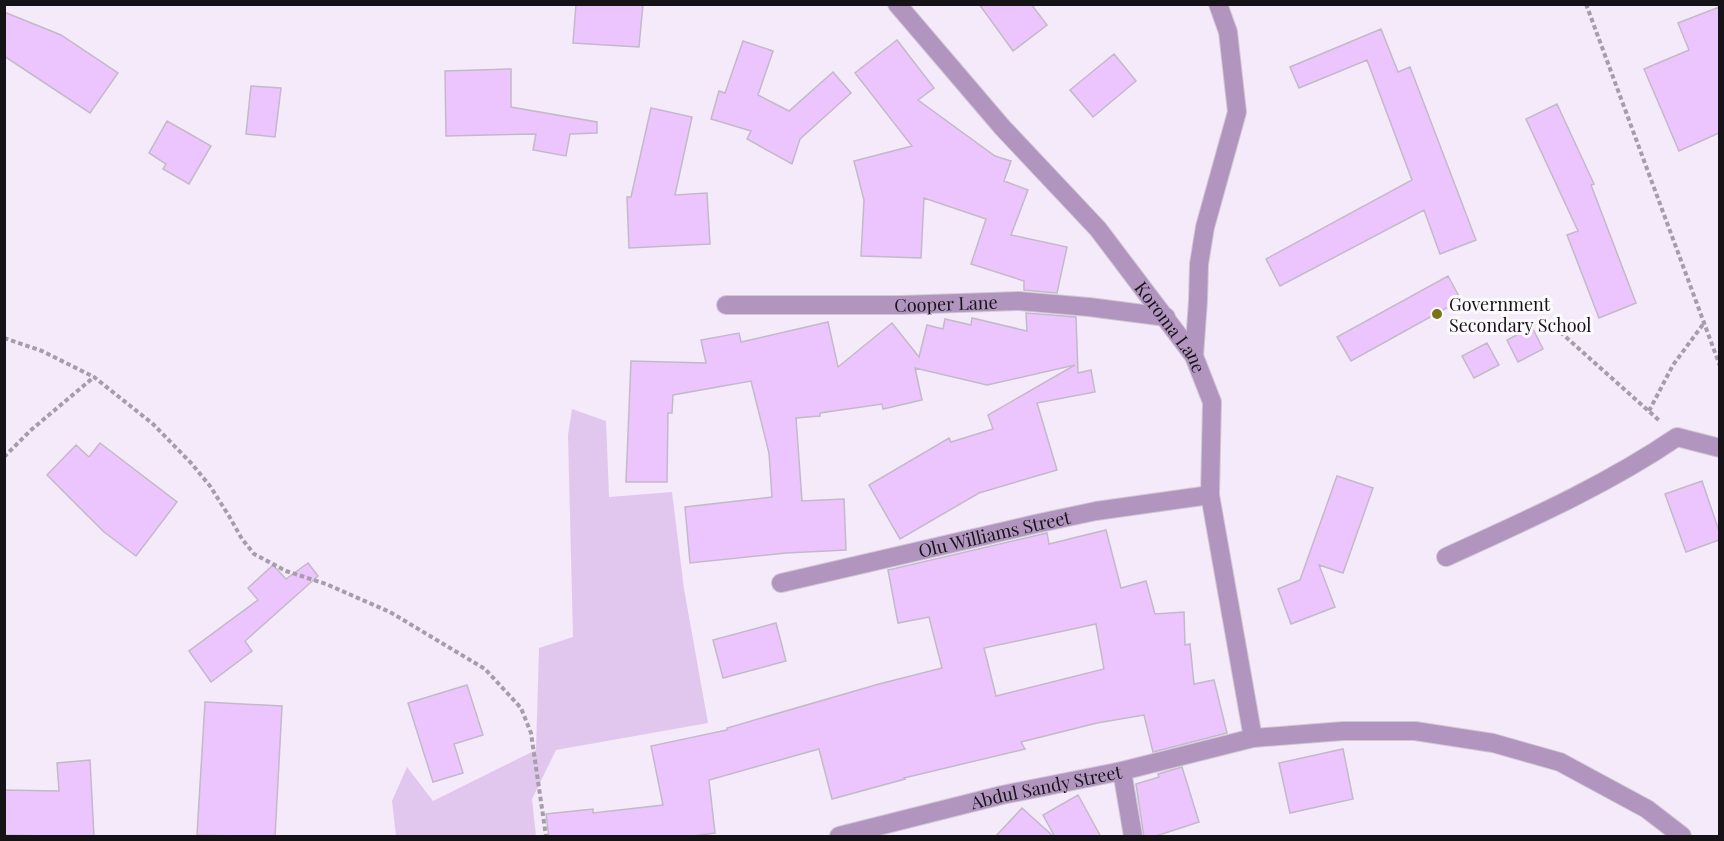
<svg xmlns="http://www.w3.org/2000/svg" width="1724" height="841" font-family="'Playfair Display',serif">
<style>
.green{fill:#e1c7ed}
.building{fill:#ecc5fe;stroke:#c3b9c8;stroke-width:1.5;fill-rule:evenodd}
.lines{fill:none;stroke-linecap:round;stroke-linejoin:round}
.street-casing{stroke:#d0c8d5;stroke-width:20}
.path{stroke:#a59da9;stroke-width:4;stroke-dasharray:4.5 3;stroke-linecap:butt}
.street{stroke:#b195be;stroke-width:18}
.poi-dot{fill:#7b7417;stroke:#fcfafd;stroke-width:2}
.labels{text-anchor:middle;dominant-baseline:central;stroke-width:6;stroke-linejoin:round;paint-order:stroke}
.street-label{font-size:18px;fill:#161318;stroke:#fcfafd}
.poi-label{font-size:18px;fill:#161318;stroke:#fcfafd;text-anchor:start}
</style>
<rect width="100%" height="100%" fill="#f4eaf9"/>
<path class="green" d="M 572,409 L 606,421 L 609,497 L 672,492 L 684,589 L 708,723 L 556,750 L 532,799 L 536,836 L 396,836 L 392,801 L 407,767 L 433,801 L 536,750 L 539,648 L 573,637 L 568,435 Z"/>
<path class="building" d="M 576,4 L 643,4 L 639,47 L 573,43 Z
M 979,4 L 1031,4 L 1047,25 L 1013,51 Z
M 1719,7 L 1719,133 L 1679,151 L 1644,69 L 1689,50 L 1678,23 Z
M 4,12 L 61,35 L 118,73 L 90,113 L 4,56 Z
M 1381,29 L 1398,72 L 1410,67 L 1476,240 L 1440,254 L 1424,210 L 1280,286 L 1266,259 L 1412,180 L 1367,60 L 1299,88 L 1290,67 Z
M 897,40 L 934,88 L 918,100 L 995,156 L 1011,161 L 1004,181 L 1028,190 L 1011,235 L 1067,247 L 1057,293 L 1024,290 L 1024,281 L 971,264 L 986,219 L 924,198 L 921,258 L 861,256 L 864,200 L 854,161 L 912,146 L 855,73 Z
M 743,41 L 773,51 L 758,95 L 789,111 L 833,72 L 851,93 L 800,139 L 792,164 L 747,139 L 751,131 L 711,119 L 719,91 L 725,93 Z
M 1114,54 L 1136,81 L 1093,117 L 1070,90 Z
M 511,69 L 511,107 L 597,122 L 597,133 L 570,134 L 566,156 L 533,150 L 536,134 L 446,136 L 445,71 Z
M 251,86 L 281,88 L 275,137 L 246,134 Z
M 1557,104 L 1594,184 L 1591,185 L 1636,303 L 1599,318 L 1567,235 L 1578,231 L 1526,119 Z
M 651,108 L 692,117 L 675,195 L 707,193 L 710,244 L 629,248 L 627,197 L 631,197 Z
M 167,121 L 211,146 L 189,184 L 163,169 L 166,164 L 149,153 Z
M 1448,276 L 1461,300 L 1351,361 L 1337,337 Z
M 1026,313 L 1076,317 L 1078,373 L 1091,370 L 1095,392 L 1037,403 L 1057,470 L 979,493 L 900,539 L 869,485 L 949,438 L 951,442 L 993,429 L 988,415 L 1075,365 L 987,385 L 915,368 L 922,400 L 883,409 L 882,404 L 820,413 L 820,416 L 796,418 L 802,501 L 844,499 L 846,550 L 786,553 L 690,563 L 685,507 L 772,497 L 769,453 L 751,381 L 673,395 L 672,413 L 668,413 L 667,482 L 626,482 L 631,361 L 706,363 L 701,340 L 739,333 L 741,342 L 828,322 L 838,367 L 892,323 L 919,357 L 927,325 L 943,329 L 945,319 L 971,325 L 972,318 L 1027,331 Z
M 1532,327 L 1543,349 L 1518,362 L 1507,340 Z
M 1487,343 L 1499,365 L 1474,378 L 1462,356 Z
M 100,443 L 177,502 L 136,556 L 104,532 L 47,475 L 76,445 L 89,457 Z
M 1337,476 L 1373,488 L 1343,573 L 1319,565 L 1335,607 L 1291,624 L 1278,589 L 1300,580 Z
M 1702,481 L 1719,531 L 1719,540 L 1686,552 L 1665,494 Z
M 1106,530 L 1121,588 L 1146,581 L 1155,614 L 1184,612 L 1185,645 L 1190,644 L 1194,684 L 1214,680 L 1227,733 L 1153,752 L 1144,715 L 1097,723 L 1021,742 L 1025,749 L 904,778 L 905,779 L 832,799 L 819,749 L 709,780 L 715,833 L 684,837 L 549,837 L 546,814 L 593,809 L 593,813 L 663,805 L 651,746 L 727,730 L 727,728 L 879,684 L 942,668 L 929,617 L 898,623 L 888,570 L 1047,533 L 1049,544 ZM 1096,624 L 1104,669 L 996,696 L 984,648 Z
M 308,563 L 318,576 L 245,641 L 252,651 L 211,682 L 189,651 L 258,600 L 248,588 L 273,565 L 286,579 Z
M 776,623 L 786,661 L 723,678 L 713,640 Z
M 467,685 L 483,735 L 454,744 L 463,773 L 433,782 L 408,703 Z
M 205,702 L 282,706 L 275,837 L 197,835 Z
M 1343,749 L 1353,799 L 1290,813 L 1279,763 Z
M 90,760 L 94,837 L 4,835 L 4,790 L 59,791 L 57,763 Z
M 1182,767 L 1199,822 L 1153,837 L 1144,837 L 1136,784 L 1159,777 L 1158,774 Z
M 1078,795 L 1101,837 L 1055,837 L 1043,815 Z
M 1022,808 L 1054,837 L 995,837 Z"/>
<g class="lines">
<g class="street-casing">
<g id="street">
<path id="s1" d="M 897,4 L 1002,127 L 1098,229 L 1194,356 L 1212,402 L 1210,495 L 1253,738"/>
<path id="s2" d="M 726,305 L 901,305 L 1019,301 L 1089,307 L 1166,317"/>
<path d="M 1194,356 L 1198,301 L 1199,264 L 1205,227 L 1237,112 L 1228,32 L 1218,4"/>
<path d="M 1446,557 C 1525,521 1605,486 1677,437 L 1720,448"/>
<path id="s3" d="M 781,583 L 1035,524 L 1096,511 L 1210,495"/>
<path d="M 1122,771 L 1133,836"/>
<path id="s4" d="M 839,836 L 1002,795 L 1122,771 L 1253,738 L 1343,731 L 1415,731 L 1493,743 L 1560,762 L 1647,809 L 1682,836"/>
</g>
</g>
<path class="path" d="M 1586,4 L 1720,366
M 1549,322 L 1661,422
M 4,338 L 42,351 L 94,377 L 153,424 L 191,463 L 210,486 L 229,516 L 242,539 L 254,554 L 286,571 L 326,584 L 390,612 L 485,669 L 521,708 L 531,733 L 546,836
M 1649,411 L 1673,365 L 1704,323
M 4,457 L 31,430 L 94,377"/>
<use href="#street" class="street"/>
</g>
<circle class="poi-dot" cx="1437" cy="314" r="6"/>
<g class="labels">
<g class="street-label">
<text stroke="none"><textPath href="#s2" startOffset="220">Cooper Lane</textPath></text>
<text stroke="none"><textPath href="#s1" startOffset="424">Koroma Lane</textPath></text>
<text stroke="none"><textPath href="#s3" startOffset="219">Olu Williams Street</textPath></text>
<text stroke="none"><textPath href="#s4" startOffset="213">Abdul Sandy Street</textPath></text>
</g>
<g class="poi-label">
<text x="1449" y="304">Government<tspan x="1449" dy="21">Secondary School</tspan></text>
</g>
</g>
<rect width="1724" height="841" fill="none" stroke="#161318" stroke-width="12"/>
</svg>
